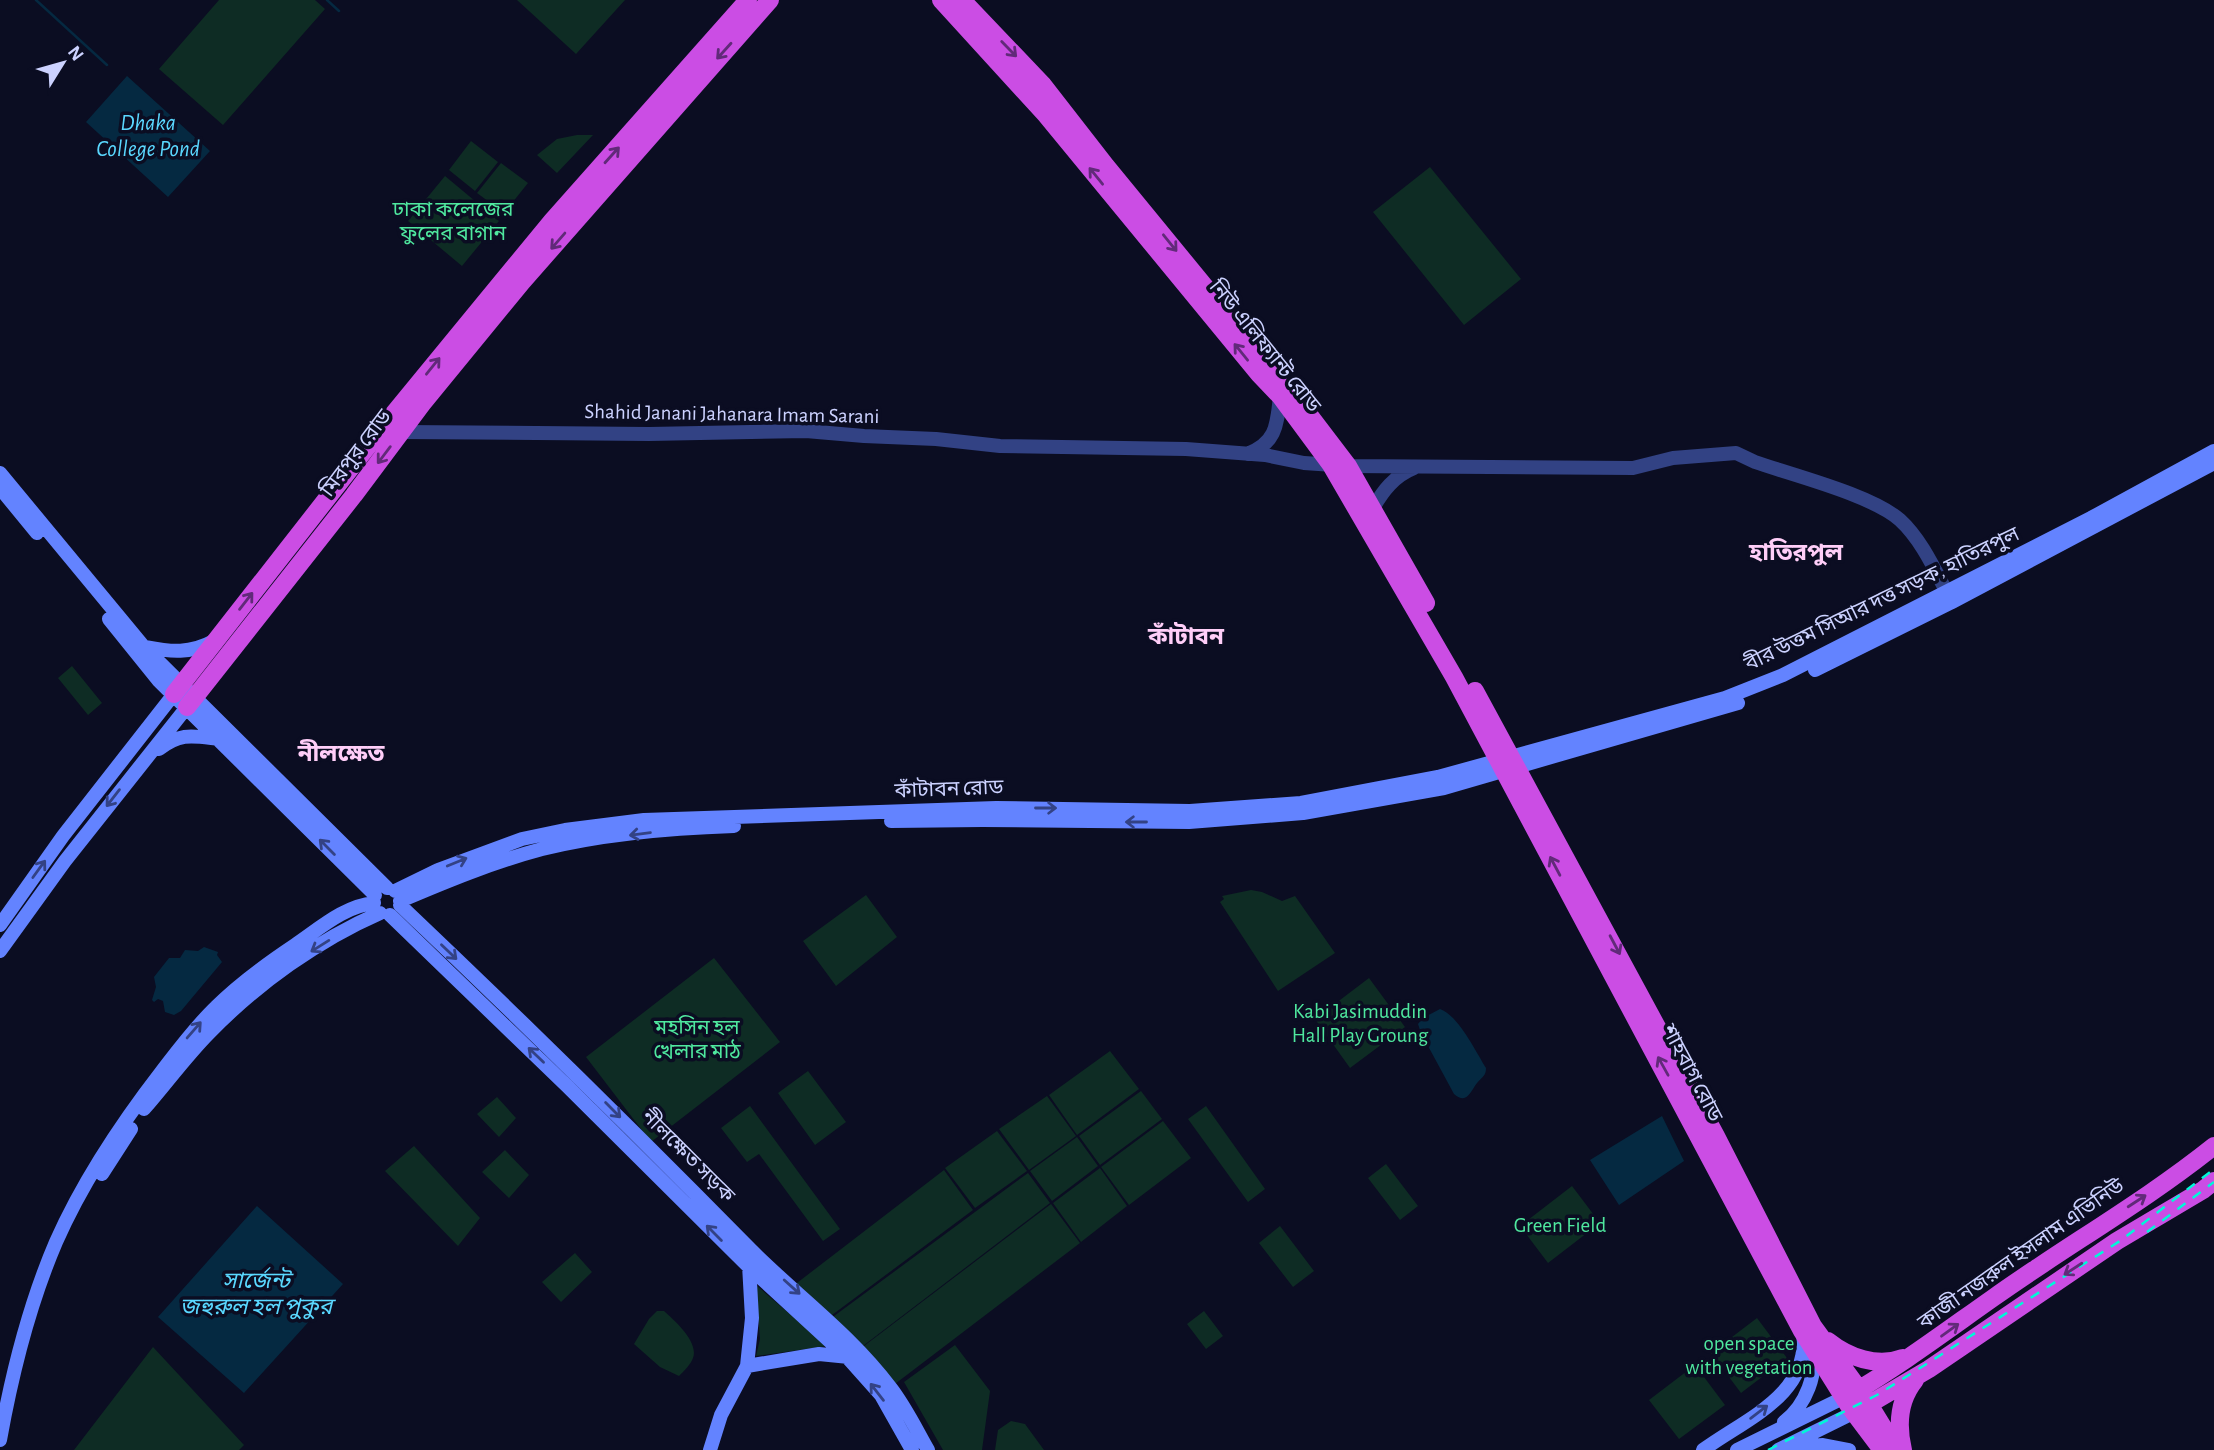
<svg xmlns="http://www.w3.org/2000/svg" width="2214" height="1450" font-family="'Alegreya Sans','Noto Sans Bengali',sans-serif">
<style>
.green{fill:#0e2c24}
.water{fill:#052941}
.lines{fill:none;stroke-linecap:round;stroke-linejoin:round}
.stream{stroke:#052941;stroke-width:2.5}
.tertiary{stroke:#324284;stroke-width:14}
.secondary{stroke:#6383ff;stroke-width:14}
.trunk{stroke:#cb4de4;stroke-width:18}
.rail{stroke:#00f7d7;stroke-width:2.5;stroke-dasharray:10 9;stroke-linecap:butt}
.oneway{stroke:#612a79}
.oneway2{stroke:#334285}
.labels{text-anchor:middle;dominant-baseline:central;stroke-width:7;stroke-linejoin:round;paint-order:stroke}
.park-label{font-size:21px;fill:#4fe89f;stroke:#0b0d22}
.street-label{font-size:21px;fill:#ccd2ff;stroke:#0b0d22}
.water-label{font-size:23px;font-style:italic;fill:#5ad8ff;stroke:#0b0d22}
.quarter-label{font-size:24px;font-weight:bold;fill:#ffcef8;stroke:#0b0d22}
</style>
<rect width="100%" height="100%" fill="#0b0d22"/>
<path class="green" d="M 219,0 L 315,0 L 325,9 L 223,125 L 159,69 Z
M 517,0 L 625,0 L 576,54 Z
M 577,135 L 593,135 L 557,173 L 537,155 L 557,139 Z
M 471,141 L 498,162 L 475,191 L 449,170 Z
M 501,163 L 528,183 L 504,213 L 477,193 Z
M 1430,167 L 1521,279 L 1464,325 L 1373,212 Z
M 445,176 L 499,221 L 462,266 L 408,221 Z
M 72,666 L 102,703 L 88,715 L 58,678 Z
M 1251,890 L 1262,892 L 1282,901 L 1295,896 L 1335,953 L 1278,991 L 1220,902 L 1224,899 L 1222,896 Z
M 866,895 L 897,937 L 836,986 L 803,941 Z
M 714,958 L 780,1042 L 651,1142 L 586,1057 Z
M 1369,978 L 1405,1027 L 1350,1068 L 1315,1019 Z
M 1110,1051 L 1139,1089 L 1077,1135 L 1049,1095 Z
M 808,1071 L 846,1122 L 815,1145 L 778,1093 Z
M 1141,1091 L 1162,1119 L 1100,1165 L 1079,1136 Z
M 1047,1096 L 1076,1136 L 1029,1170 L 999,1129 Z
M 497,1097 L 516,1118 L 499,1137 L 477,1114 Z
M 750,1106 L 840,1229 L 823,1241 L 759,1154 L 747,1162 L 721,1128 Z
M 1206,1106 L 1265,1189 L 1248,1202 L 1188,1119 Z
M 1163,1121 L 1191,1158 L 1129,1205 L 1101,1167 Z
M 997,1131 L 1027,1171 L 975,1208 L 945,1168 Z
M 1077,1137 L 1098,1166 L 1052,1201 L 1030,1171 Z
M 414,1146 L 480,1218 L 458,1246 L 385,1171 Z
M 505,1150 L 529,1175 L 509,1198 L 482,1172 Z
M 1386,1164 L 1418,1206 L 1400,1220 L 1368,1178 Z
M 1100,1168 L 1127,1206 L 1081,1242 L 1053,1203 Z
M 944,1170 L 973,1210 L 828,1318 L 793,1286 Z
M 1028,1173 L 1050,1203 L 859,1349 L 830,1319 Z
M 1572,1186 L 1600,1223 L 1548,1263 L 1520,1226 Z
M 1051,1204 L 1080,1243 L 891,1387 L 860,1349 Z
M 1280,1226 L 1314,1271 L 1293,1287 L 1259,1243 Z
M 575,1253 L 592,1272 L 561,1302 L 542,1282 Z
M 756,1285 L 827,1346 L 756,1356 L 760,1339 Z
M 657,1311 L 664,1311 C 675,1321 699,1342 693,1358 C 691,1364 684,1371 679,1376 L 660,1367 L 634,1344 L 649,1319 Z
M 1204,1311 L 1223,1336 L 1206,1349 L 1187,1324 Z
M 1757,1318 L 1787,1358 L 1741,1393 L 1711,1353 Z
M 955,1345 L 990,1391 L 982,1450 L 943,1450 L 904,1382 Z
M 153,1347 L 244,1445 L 239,1450 L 74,1450 Z
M 1695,1365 L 1725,1405 L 1679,1439 L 1649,1400 Z
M 1011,1421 L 1025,1424 L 1044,1450 L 995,1450 L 998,1430 Z"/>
<path class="water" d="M 127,76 L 210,151 L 168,197 L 86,122 Z
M 204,947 L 218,952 L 217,955 L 222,962 L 181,1011 L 174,1015 L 165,1012 L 163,1001 L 158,999 L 154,1002 L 152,1000 L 156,987 L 154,977 L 169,958 L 180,958 L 185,950 L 198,951 Z
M 1440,1009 C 1458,1015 1476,1052 1486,1068 C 1486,1076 1482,1077 1477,1083 C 1470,1092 1467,1105 1454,1094 L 1421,1033 L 1418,1024 L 1423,1018 Z
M 1662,1116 L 1684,1161 L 1619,1205 L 1590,1160 Z
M 257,1206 L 343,1284 L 244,1393 L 158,1317 Z"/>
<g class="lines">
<path class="stream" d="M 36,0 L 107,65
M 327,0 L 339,11"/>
<path class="tertiary" d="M 402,432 L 649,434 L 806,431 L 864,436 L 936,439 L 1000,446 L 1186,449 L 1265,455 L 1304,463 L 1348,466 L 1633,468 L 1673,458 L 1736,453 L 1755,462 C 1792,475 1872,495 1900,520 C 1923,541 1937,575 1952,602
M 1247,454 C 1277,443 1277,424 1280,396
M 1373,508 C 1383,491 1394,476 1414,468"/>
<path class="secondary" d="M 0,473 L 144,647 L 387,888
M 0,488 L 37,533
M 109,619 L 159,681 L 375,895
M 146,647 C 171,652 190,654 214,641
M 1815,670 L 1952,602 L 2214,463
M 159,749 C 181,732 193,736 220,739
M 891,821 L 982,820 L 1189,822 L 1303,813 L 1444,788 L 1738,703
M 395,891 L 438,870 L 522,839 L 565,830 L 644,820 L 996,808 L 1190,811 L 1301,803 L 1438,777 L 1725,698 L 1783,675 L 2091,518 L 2214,451
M 400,901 C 447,881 493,862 542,849 C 603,834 671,828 734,826
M 400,905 C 519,1018 636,1133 751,1250 C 797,1296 850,1334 890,1387 C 905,1406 916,1429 928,1450
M 390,915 L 567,1086 L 748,1266 L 848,1358 L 881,1395 L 912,1450
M 0,925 L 63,836 L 174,694
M 0,951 L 65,861 L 187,707
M 144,1109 C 166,1084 186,1056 210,1032 C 257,984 318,940 380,913
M 102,1174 L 131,1129
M 747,1366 L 819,1354 L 849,1357
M 1784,1422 C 1805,1406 1820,1372 1810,1347
M 0,1440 C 12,1373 29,1305 56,1242 C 83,1181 121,1124 162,1071 C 179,1049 196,1026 216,1007 C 240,983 268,963 295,945 C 319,929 344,906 374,903
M 1792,1447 L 1823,1445 L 1849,1450
M 710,1450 L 721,1415 L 747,1366 L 752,1318 L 749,1265
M 1703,1450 C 1745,1419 1811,1395 1803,1332
M 1737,1450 L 1851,1394
M 1778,1450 L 1861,1409"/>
<path class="trunk" d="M 941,0 L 1046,115 L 1259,374 L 1280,396 L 1331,465 L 1454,677 L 1802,1331 L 1849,1406 L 1882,1450
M 962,0 L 1043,85 L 1106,166 L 1297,399 L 1348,466 L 1426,603
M 1475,691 L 1716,1136 L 1813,1326 L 1864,1396 L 1897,1450
M 174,694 L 386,423 L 482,306 L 552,221 L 748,0
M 187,707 L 354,495 L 422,404 L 522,282 L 770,0
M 1828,1341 C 1848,1357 1877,1368 1903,1358
M 1851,1394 C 1901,1365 1946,1331 1993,1298 C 2066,1246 2144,1202 2214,1146
M 1861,1409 L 1929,1369 L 2117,1241 L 2203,1190 L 2214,1181
M 1903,1450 C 1897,1425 1898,1401 1915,1380"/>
<path class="rail" d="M 2147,1232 L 2214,1182
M 1768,1450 L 1877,1395 L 1928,1363 L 2120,1241 L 2214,1169"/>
</g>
<defs><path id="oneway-shaft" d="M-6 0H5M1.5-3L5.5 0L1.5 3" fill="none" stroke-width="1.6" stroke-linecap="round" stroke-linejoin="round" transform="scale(1.75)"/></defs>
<g class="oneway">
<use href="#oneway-shaft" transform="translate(1009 49) rotate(46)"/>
<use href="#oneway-shaft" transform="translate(724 51) rotate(132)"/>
<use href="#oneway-shaft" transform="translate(612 155) rotate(-48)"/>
<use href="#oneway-shaft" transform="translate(1096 176) rotate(-129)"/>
<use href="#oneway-shaft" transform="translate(558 241) rotate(131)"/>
<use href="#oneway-shaft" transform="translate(1170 243) rotate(51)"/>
<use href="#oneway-shaft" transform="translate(1241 352) rotate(-129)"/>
<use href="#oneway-shaft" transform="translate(433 366) rotate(-51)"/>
<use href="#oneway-shaft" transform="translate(384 455) rotate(127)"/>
<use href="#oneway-shaft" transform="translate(246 601) rotate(-52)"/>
<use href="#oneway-shaft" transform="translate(1555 866) rotate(-118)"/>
<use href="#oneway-shaft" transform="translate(1615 945) rotate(62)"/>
<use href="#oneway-shaft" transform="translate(1663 1066) rotate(-119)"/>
<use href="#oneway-shaft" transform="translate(2137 1201) rotate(-33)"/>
<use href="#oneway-shaft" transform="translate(2073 1269) rotate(147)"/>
<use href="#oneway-shaft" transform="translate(1950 1330) rotate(-36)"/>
</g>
<g class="oneway2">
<use href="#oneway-shaft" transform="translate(113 798) rotate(128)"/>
<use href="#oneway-shaft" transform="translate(1046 808)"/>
<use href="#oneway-shaft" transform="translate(1136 822) rotate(180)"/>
<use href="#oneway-shaft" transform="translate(640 834) rotate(173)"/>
<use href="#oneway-shaft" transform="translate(327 847) rotate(-135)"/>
<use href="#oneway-shaft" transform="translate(457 862) rotate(-22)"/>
<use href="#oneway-shaft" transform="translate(39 869) rotate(-54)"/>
<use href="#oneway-shaft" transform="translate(320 946) rotate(148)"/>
<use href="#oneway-shaft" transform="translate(449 952) rotate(44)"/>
<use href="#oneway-shaft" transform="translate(194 1030) rotate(-49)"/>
<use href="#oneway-shaft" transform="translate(536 1055) rotate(-136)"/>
<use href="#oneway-shaft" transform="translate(613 1110) rotate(45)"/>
<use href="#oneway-shaft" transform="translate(714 1233) rotate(-135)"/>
<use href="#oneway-shaft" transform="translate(792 1287) rotate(42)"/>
<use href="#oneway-shaft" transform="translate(877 1392) rotate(-128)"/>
<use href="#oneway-shaft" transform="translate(1759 1412) rotate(-37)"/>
</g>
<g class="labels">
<g class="park-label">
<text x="453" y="209">ঢাকা কলেজের<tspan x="453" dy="24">ফুলের বাগান</tspan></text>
<text x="1360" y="1011">Kabi Jasimuddin<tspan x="1360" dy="24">Hall Play Groung</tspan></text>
<text x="697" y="1027">মহসিন হল<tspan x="697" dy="24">খেলার মাঠ</tspan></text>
<text x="1560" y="1225">Green Field</text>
<text x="1749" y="1343">open space<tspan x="1749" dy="24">with vegetation</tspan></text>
</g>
<g class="street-label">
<text transform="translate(1265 346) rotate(51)">নিউ এলিফ্যান্ট রোড</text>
<text transform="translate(732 414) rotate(1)">Shahid Janani Jahanara Imam Sarani</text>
<text transform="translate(356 453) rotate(-53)">মিরপুর রোড</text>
<text transform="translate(1882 599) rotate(-26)">বীর উত্তম সিআর দত্ত সড়ক, হাতিরপুল</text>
<text transform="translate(949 789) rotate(-2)">কাঁটাবন রোড</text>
<text transform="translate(1692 1073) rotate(62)">শাহবাগ রোড</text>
<text transform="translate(688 1156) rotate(45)">নীলক্ষেত সড়ক</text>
<text transform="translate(2021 1254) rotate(-35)">কাজী নজরুল ইসলাম এভিনিউ</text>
</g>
<g class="water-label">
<text x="148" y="123">Dhaka<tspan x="148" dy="26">College Pond</tspan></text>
<text x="256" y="1281">সার্জেন্ট<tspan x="256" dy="26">জহুরুল হল পুকুর</tspan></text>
</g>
<g class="quarter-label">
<text x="1796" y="553">হাতিরপুল</text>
<text x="1186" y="637">কাঁটাবন</text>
<text x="341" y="754">নীলক্ষেত</text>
</g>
</g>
<g transform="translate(63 63) rotate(53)" stroke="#0b0d22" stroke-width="5" paint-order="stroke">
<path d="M0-5L12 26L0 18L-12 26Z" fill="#ccd2ff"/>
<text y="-10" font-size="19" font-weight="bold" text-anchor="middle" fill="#ccd2ff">N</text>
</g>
</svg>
